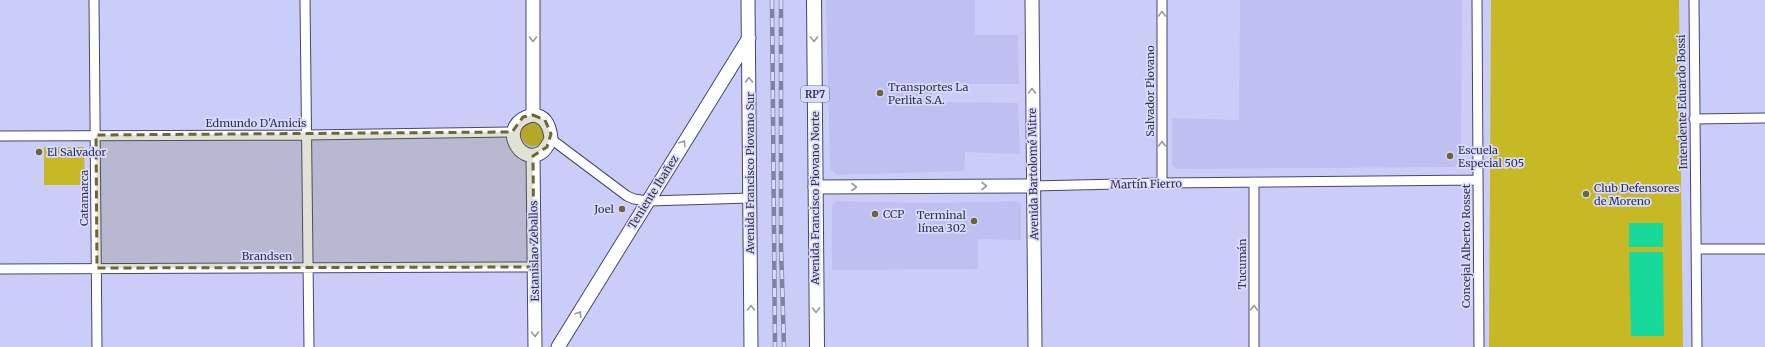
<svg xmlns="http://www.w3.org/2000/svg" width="1765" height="347" font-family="Merriweather,serif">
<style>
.built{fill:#bec0f1}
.green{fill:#c7b826}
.water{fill:#17d99a}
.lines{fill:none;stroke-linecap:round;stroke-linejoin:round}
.street-casing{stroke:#47476c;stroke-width:11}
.secondary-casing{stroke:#47476c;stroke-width:15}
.primary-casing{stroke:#47476c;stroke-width:16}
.street{stroke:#fff;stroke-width:9}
.secondary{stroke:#fff;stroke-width:13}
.primary{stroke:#fff;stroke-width:14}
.rail-casing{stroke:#8182a1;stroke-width:4.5}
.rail{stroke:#d9dbfe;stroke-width:3;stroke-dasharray:9;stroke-linecap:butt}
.oneway{stroke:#9899a2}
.marked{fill:#6c6734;fill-opacity:0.2;stroke:#6c6734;stroke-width:3;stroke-dasharray:8 5;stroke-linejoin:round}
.poi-dot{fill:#6c6734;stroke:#d9dbfe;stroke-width:1.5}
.labels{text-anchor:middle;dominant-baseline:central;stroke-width:3.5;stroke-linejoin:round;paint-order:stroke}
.shield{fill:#d9dbfe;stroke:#64657c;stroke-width:1}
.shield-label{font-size:10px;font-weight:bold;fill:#323344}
.poi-label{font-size:11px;fill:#323344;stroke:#d9dbfe;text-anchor:start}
.street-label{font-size:11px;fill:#323344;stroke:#d9dbfe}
</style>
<rect width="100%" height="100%" fill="#cbcdf9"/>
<path class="built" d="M 826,0 L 975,0 L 975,35 L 1018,35 L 1019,84 L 932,84 L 932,102 L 1018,103 L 1020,154 L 965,152 L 964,171 L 837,175 L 830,169 Z
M 1240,0 L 1462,0 L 1461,161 L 1454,167 L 1177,169 L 1172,165 L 1172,118 L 1239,120 Z
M 836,201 L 928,203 L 1016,201 L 1021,204 L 1021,240 L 978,239 L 978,269 L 832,270 L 832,205 Z"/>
<path class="green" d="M 1491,0 L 1679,0 L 1683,347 L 1489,347 Z
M521 134a12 12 0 1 1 24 0a12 12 0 1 1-24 0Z
M 44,147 L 84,147 L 85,185 L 44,185 Z"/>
<path class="water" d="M 1629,223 L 1663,223 L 1663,247 L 1629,247 Z
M 1629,252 L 1663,252 L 1664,336 L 1631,336 Z"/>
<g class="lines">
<g class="street-casing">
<path id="street" d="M 94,0 L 97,347
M 305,0 L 309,347
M 1477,0 L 1479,347
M 1694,0 L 1697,347
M 1694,119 L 1765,118
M 0,136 L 307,135 L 513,132
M 551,139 L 627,196 L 634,199 L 648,201 L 751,198
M 1162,183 L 1162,0
M 1033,186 L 1162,183 L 1478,180
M 1696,249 L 1765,249
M 0,269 L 534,267
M 1254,347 L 1254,182"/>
</g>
<g class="secondary-casing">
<path id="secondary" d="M 748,0 L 751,347
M 1032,0 L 1035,347
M 533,115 C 546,116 550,127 551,139 C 549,143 546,149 542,152 C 520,168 495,123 533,115 Z
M 533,115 L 533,0
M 533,155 L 535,347
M 815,187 L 1033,186
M 558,347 L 749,38"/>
</g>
<g class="primary-casing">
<path id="primary" d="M 814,0 L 817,347"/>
</g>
<use href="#street" class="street"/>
<use href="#secondary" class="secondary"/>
<use href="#primary" class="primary"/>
<g class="rail-casing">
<path id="rail" d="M 772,0 L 775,347
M 781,0 L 781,247 L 784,347"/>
</g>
<use href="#rail" class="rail"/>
</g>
<defs><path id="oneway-chevron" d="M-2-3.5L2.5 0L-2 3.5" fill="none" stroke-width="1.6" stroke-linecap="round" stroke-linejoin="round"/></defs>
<g class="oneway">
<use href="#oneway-chevron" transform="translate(1162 14) rotate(-90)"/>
<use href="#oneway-chevron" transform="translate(533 39) rotate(90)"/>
<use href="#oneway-chevron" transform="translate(814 39) rotate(90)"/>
<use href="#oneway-chevron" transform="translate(749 80) rotate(-91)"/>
<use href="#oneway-chevron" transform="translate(1032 91) rotate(-90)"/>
<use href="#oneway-chevron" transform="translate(683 143) rotate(-58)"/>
<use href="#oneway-chevron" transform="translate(1162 144) rotate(-90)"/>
<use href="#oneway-chevron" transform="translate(984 186)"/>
<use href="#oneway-chevron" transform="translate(854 187)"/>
<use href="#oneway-chevron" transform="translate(751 308) rotate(-90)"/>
<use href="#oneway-chevron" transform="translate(1254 308) rotate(-90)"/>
<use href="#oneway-chevron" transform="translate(816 310) rotate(89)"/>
<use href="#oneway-chevron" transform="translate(579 314) rotate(-58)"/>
<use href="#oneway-chevron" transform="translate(535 334) rotate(89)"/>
</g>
<path class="marked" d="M 533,115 L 545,120 L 551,134 L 547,147 L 533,156 L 534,267 L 97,268 L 96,135 L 512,132 L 523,117 Z"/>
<g class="poi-dot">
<circle cx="880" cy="93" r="4"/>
<circle cx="39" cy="152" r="4"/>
<circle cx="1450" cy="156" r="4"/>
<circle cx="1586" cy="194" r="4"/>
<circle cx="622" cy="209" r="4"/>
<circle cx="875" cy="214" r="4"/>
<circle cx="974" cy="221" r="4"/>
</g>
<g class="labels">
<rect class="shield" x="801" y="86" width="28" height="16" rx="3"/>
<g class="shield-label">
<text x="815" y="94">RP7</text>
</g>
<g class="poi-label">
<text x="888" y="87">Transportes La<tspan x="888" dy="13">Perlita S.A.</tspan></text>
<text x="1458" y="150">Escuela<tspan x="1458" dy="13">Especial 505</tspan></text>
<text x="47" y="152">El Salvador</text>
<text x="1594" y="188">Club Defensores<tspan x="1594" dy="13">de Moreno</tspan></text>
<text x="614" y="209" text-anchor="end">Joel</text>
<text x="883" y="214">CCP</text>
<text x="966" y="215" text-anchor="end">Terminal<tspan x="966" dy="13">línea 302</tspan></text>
</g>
<g class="street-label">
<text transform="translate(1150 91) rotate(-90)">Salvador Piovano</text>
<text transform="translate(1682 102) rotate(-91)">Intendente Eduardo Bossi</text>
<text x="256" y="123">Edmundo D'Amicis</text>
<text transform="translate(750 173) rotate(-90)">Avenida Francisco Piovano Sur</text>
<text transform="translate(1033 174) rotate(-91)">Avenida Bartolomé Mitre</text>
<text transform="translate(1146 184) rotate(-1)">Martín Fierro</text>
<text transform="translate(653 192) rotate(-58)">Teniente Ibañez</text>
<text transform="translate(84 198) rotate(-90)">Catamarca</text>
<text transform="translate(815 198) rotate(-90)">Avenida Francisco Piovano Norte</text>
<text transform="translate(1466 246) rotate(-90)">Concejal Alberto Rosset</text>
<text transform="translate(534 251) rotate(-91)">Estanislao Zeballos</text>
<text x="267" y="256">Brandsen</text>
<text transform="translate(1242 264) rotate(-90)">Tucumán</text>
</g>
</g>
</svg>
